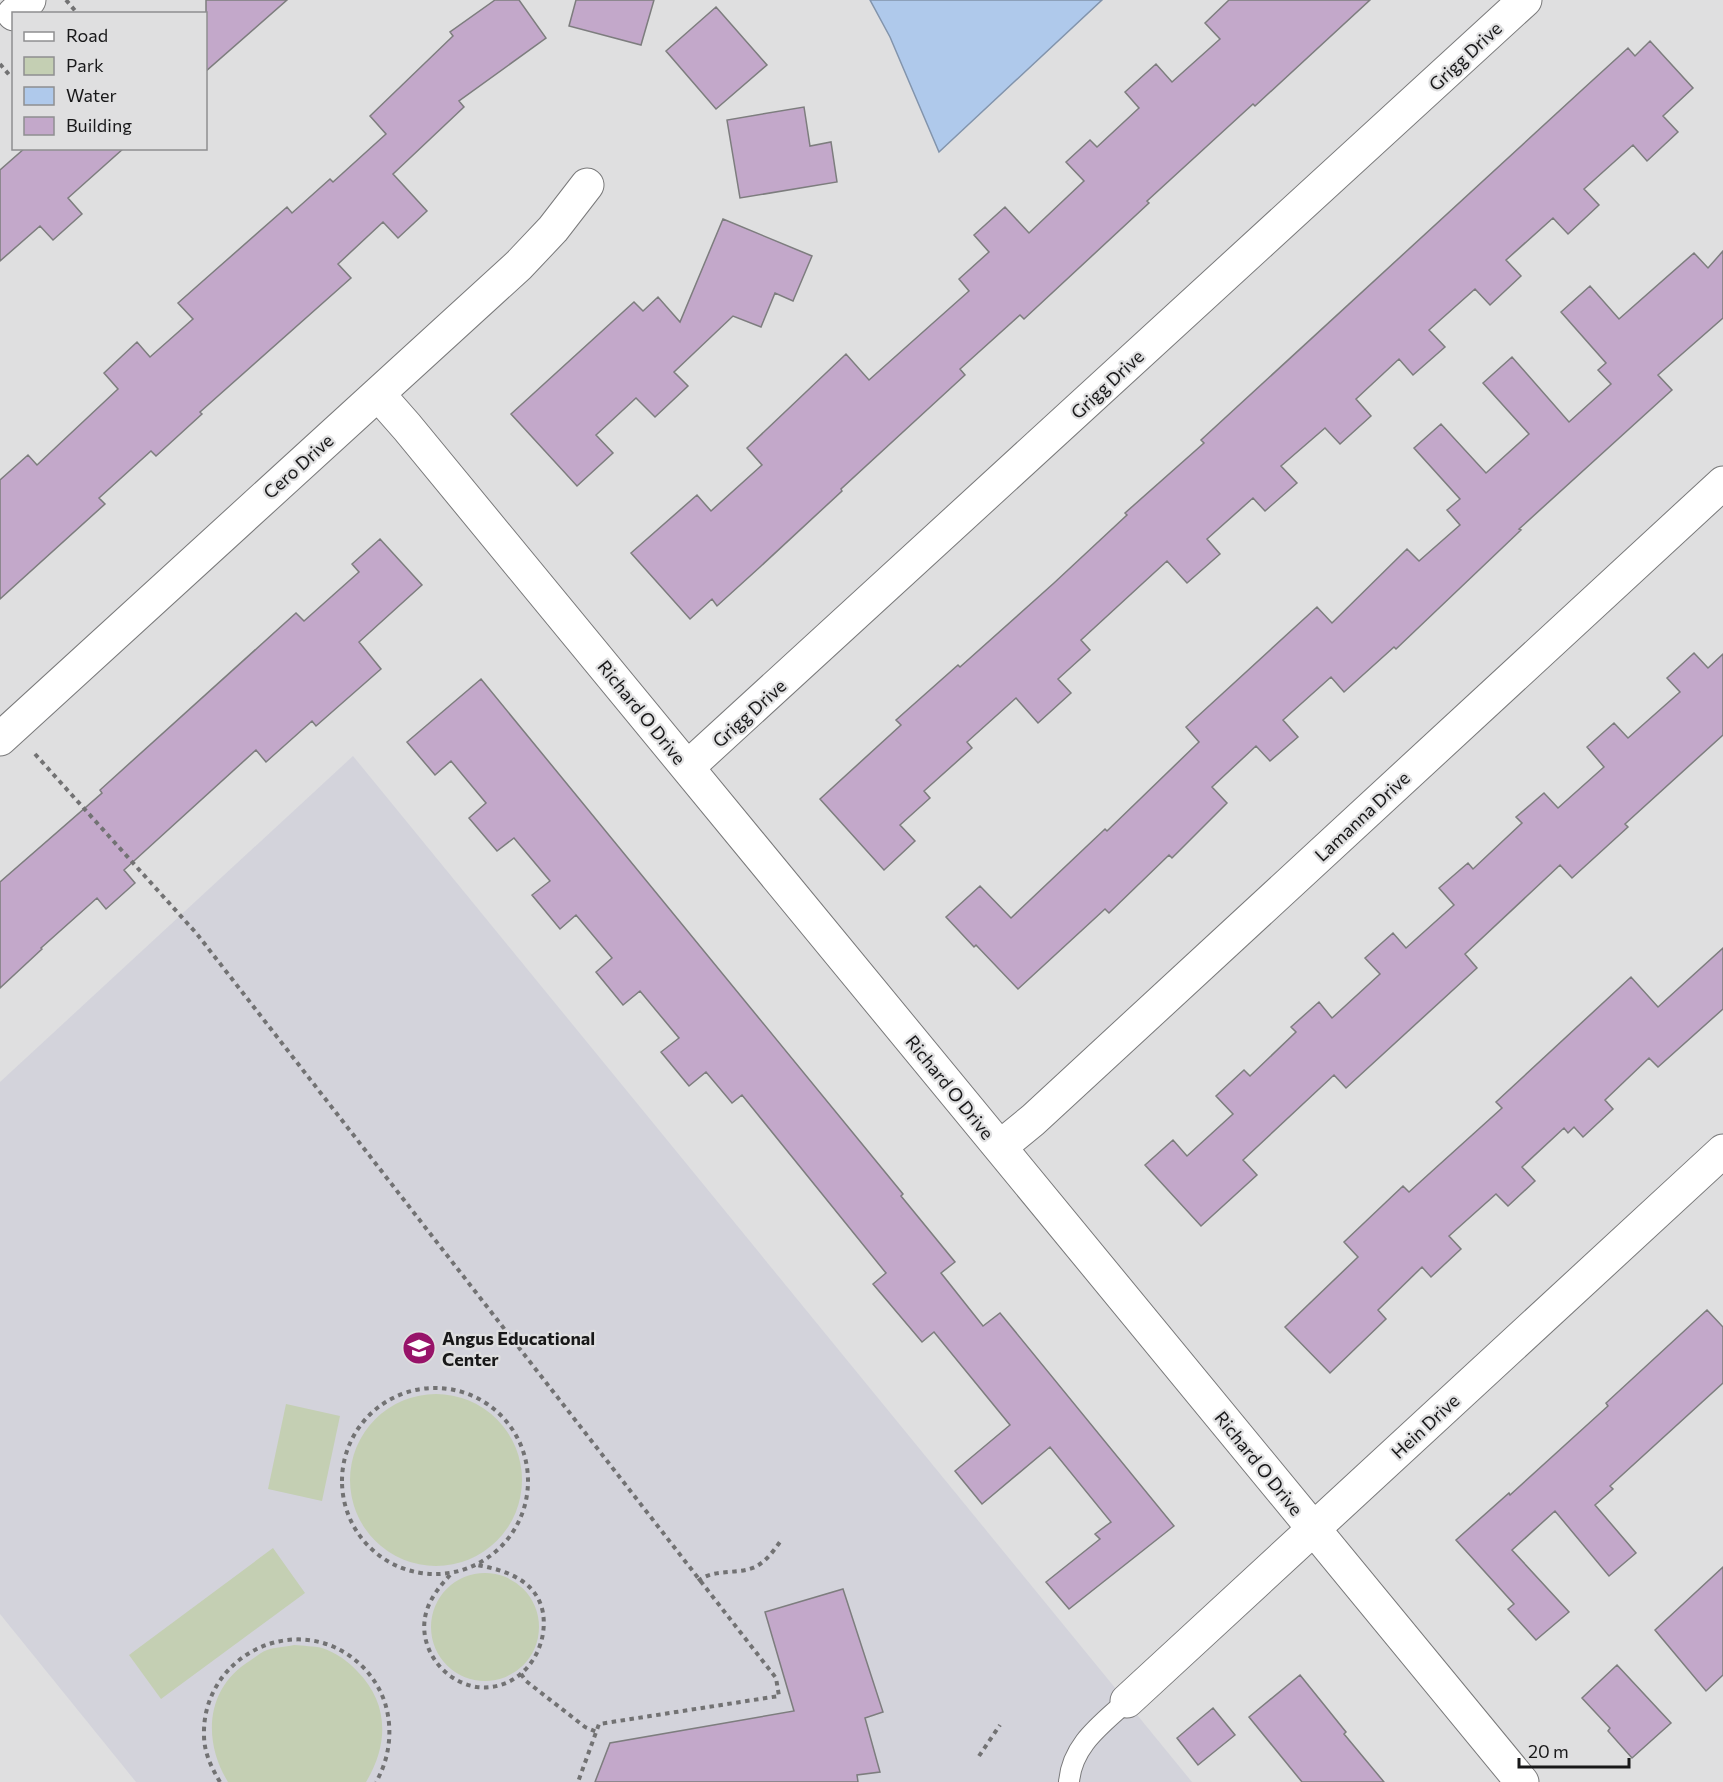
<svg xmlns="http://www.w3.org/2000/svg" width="1723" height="1782" font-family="Commissioner,sans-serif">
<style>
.built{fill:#d3d3db}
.green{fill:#c4cfb3}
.water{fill:#afc9eb;stroke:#8294ac;stroke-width:1.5}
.building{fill:#c3a8ca;stroke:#7d7d7e;stroke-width:1.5}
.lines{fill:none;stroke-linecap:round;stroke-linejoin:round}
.service-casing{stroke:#79797a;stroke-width:22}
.minor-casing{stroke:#79797a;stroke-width:35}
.path{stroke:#727273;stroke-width:4;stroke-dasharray:4.5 4.5;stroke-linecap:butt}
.service{stroke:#fff;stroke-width:20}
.minor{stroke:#fff;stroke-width:33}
.labels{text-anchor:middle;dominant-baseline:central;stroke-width:4.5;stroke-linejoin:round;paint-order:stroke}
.street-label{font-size:18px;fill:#181819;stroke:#dfdfe0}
.poi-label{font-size:18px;font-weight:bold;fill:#181819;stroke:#dfdfe0;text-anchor:start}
</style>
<rect width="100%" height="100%" fill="#dfdfe0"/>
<path class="built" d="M 353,756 L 1192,1782 L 136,1782 L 0,1614 L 0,1082 Z"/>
<path class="green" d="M350 1480a86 86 0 1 1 172 0a86 86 0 1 1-172 0Z
M 286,1404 L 340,1416 L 322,1501 L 268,1489 Z
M 273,1548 L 305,1593 L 161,1699 L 129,1655 Z
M431 1627a54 54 0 1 1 108 0a54 54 0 1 1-108 0Z
M 294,1645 C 303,1646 314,1646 322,1648 C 335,1652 348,1661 357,1671 C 389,1703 389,1744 366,1782 L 228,1782 C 202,1740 206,1687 251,1660 C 256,1657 261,1652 267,1650 C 275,1647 285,1647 294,1645 Z"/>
<path class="water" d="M 870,0 L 1102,0 L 939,152 L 890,37 Z"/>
<path class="building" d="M 206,0 L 287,0 L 206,71 Z
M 495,0 L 519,0 L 546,38 L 459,101 L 464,107 L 393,174 L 427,211 L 398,238 L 383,222 L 338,264 L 351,278 L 200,412 L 202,414 L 156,456 L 151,451 L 99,498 L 105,504 L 0,599 L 0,480 L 28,455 L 37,465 L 118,389 L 104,373 L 137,342 L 150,357 L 193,319 L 178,303 L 212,273 L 287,207 L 292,213 L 330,179 L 333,182 L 386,134 L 370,116 L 453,36 L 450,32 Z
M 576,0 L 654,0 L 641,45 L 569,26 Z
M 1229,0 L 1370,0 L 1255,106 L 1253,104 L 1147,201 L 1149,203 L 1024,319 L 1020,315 L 960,369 L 965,375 L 841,489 L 842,491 L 760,567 L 717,606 L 712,599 L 690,619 L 631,553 L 697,495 L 711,511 L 762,465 L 747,448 L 846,354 L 869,380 L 969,291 L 959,279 L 989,252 L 974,235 L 1005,207 L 1029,233 L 1084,181 L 1066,162 L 1090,140 L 1097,147 L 1139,108 L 1125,92 L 1156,64 L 1172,82 L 1220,39 L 1205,23 Z
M 716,7 L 767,65 L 716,109 L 666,51 Z
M 1650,41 L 1693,88 L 1663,116 L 1678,132 L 1647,161 L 1633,145 L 1584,189 L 1599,205 L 1568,234 L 1553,218 L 1506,260 L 1521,276 L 1490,305 L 1475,289 L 1429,330 L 1445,347 L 1413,375 L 1399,359 L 1356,399 L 1371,416 L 1340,444 L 1325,428 L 1281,466 L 1297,483 L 1265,511 L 1253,498 L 1207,539 L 1220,554 L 1187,583 L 1167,561 L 1081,640 L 1090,650 L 1058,679 L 1071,693 L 1038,723 L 1016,698 L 967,742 L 972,748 L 924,791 L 930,798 L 900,825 L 915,841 L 884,870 L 820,799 L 901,725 L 896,720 L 958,665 L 960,667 L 1054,583 L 1127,515 L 1125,513 L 1204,443 L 1201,440 L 1582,90 L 1628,48 L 1635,56 Z
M 804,107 L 810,146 L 831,142 L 837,182 L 740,198 L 727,120 Z
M 25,148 L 124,148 L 68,198 L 82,214 L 53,240 L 40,226 L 0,261 L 0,170 Z
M 723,219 L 812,256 L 793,301 L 775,293 L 761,327 L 733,316 L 674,372 L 688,386 L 655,417 L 636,398 L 596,435 L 613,453 L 577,486 L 511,414 L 634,302 L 643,311 L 658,297 L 680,322 Z
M 1723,251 L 1723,318 L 1658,375 L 1672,390 L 1519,529 L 1521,530 L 1396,649 L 1394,647 L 1344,692 L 1331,677 L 1283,720 L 1298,737 L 1270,761 L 1256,746 L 1212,787 L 1227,803 L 1172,858 L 1169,855 L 1109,913 L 1105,909 L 1018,989 L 976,945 L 974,947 L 946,917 L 980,886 L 1011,918 L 1105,829 L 1107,831 L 1199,742 L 1186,727 L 1317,607 L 1332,623 L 1407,549 L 1419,561 L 1460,525 L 1447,510 L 1460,499 L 1414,448 L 1441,424 L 1486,473 L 1529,434 L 1483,383 L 1512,357 L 1569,422 L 1611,384 L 1598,370 L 1606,363 L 1561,312 L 1590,286 L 1619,319 L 1694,253 L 1708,268 Z
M 380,539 L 422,585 L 359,642 L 381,669 L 316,726 L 312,721 L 266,762 L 256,750 L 124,870 L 135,883 L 106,909 L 97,898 L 41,948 L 42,949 L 0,988 L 0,882 L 102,793 L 100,790 L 296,613 L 304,621 L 359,572 L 352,564 Z
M 1694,653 L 1708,668 L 1723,654 L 1723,735 L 1625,824 L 1628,827 L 1572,878 L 1560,865 L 1465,954 L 1477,968 L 1346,1088 L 1334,1075 L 1243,1160 L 1257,1175 L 1201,1226 L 1145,1165 L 1173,1140 L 1187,1156 L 1233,1114 L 1216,1096 L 1244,1070 L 1250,1076 L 1296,1032 L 1291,1027 L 1319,1002 L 1332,1018 L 1380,974 L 1365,958 L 1393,933 L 1406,948 L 1454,905 L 1439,888 L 1468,863 L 1473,869 L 1522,823 L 1516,817 L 1544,793 L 1558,808 L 1604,767 L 1587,747 L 1614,723 L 1628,738 L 1680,692 L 1667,678 Z
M 481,679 L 903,1194 L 901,1196 L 955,1262 L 941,1273 L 983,1326 L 1000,1313 L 1174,1526 L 1069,1609 L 1046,1582 L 1100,1539 L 1095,1534 L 1111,1522 L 1050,1447 L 982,1504 L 955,1471 L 1010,1425 L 934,1332 L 922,1342 L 873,1284 L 886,1273 L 742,1095 L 732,1103 L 706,1072 L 689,1086 L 661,1052 L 679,1038 L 640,991 L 623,1005 L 596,972 L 612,958 L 576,915 L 560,929 L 532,895 L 550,881 L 514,838 L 497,851 L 469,818 L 486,803 L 451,761 L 435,775 L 407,742 Z
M 1723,948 L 1723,1009 L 1658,1067 L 1649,1058 L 1605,1100 L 1613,1109 L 1583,1137 L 1574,1127 L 1568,1133 L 1564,1128 L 1522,1167 L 1535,1181 L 1508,1206 L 1496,1194 L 1449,1236 L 1461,1249 L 1431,1277 L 1422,1267 L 1378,1310 L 1386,1319 L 1330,1373 L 1285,1327 L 1358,1257 L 1344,1242 L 1403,1186 L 1409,1192 L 1502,1108 L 1496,1102 L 1631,977 L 1658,1007 Z
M 1707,1310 L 1723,1327 L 1723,1383 L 1610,1486 L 1613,1489 L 1595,1505 L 1636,1553 L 1609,1576 L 1555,1511 L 1512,1550 L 1569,1612 L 1536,1640 L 1508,1609 L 1514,1604 L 1456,1540 L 1509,1493 L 1510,1495 L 1608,1406 L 1606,1403 Z
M 1723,1567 L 1723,1675 L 1706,1691 L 1655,1630 Z
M 843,1589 L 883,1712 L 865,1718 L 880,1772 L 857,1775 L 858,1782 L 595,1782 L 610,1743 L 794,1711 L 765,1612 Z
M 1617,1665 L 1671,1723 L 1632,1758 L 1608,1731 L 1610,1728 L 1582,1698 Z
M 1300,1675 L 1346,1732 L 1344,1734 L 1384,1782 L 1302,1782 L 1249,1717 Z
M 1213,1708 L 1235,1735 L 1198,1765 L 1177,1738 Z"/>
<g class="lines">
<g class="service-casing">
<path id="service" d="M 1069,1782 C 1072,1745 1101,1725 1127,1701"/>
</g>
<g class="minor-casing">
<path id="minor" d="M 14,14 L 29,0
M 378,394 L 407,427 L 1522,1782
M 0,739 L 519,265 L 553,229 L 587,185
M 688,767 L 1525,0
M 1000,1147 L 1033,1120 L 1723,483
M 1127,1701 L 1723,1151"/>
</g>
<path class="path" d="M 66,0 L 78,14
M 0,64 L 11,77
M 35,754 L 197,934 L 776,1678 L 779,1696 L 599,1724 L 578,1782
M342 1481a93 93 0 1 1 186 0a93 93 0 1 1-186 0Z
M 450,1575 C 440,1586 430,1598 426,1613 C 417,1647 443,1682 477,1687 C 520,1692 549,1651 543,1613 C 537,1580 505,1570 477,1565
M 698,1581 C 715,1568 737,1575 755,1567 C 767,1561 775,1549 782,1539
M 521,1674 L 526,1681 L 585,1727 L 597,1732
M 979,1756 L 1000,1725
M 220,1782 C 211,1767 204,1752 204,1735 C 202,1661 285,1614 347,1654 C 365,1666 378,1682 385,1703 C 393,1729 390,1758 376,1782"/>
<use href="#service" class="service"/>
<use href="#minor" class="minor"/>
</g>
<defs>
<g id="school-disc" transform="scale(1.725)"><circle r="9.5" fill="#971369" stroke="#dfdfe0"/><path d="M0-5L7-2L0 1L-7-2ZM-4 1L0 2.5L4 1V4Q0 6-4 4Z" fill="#fff"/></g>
</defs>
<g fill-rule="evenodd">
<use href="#school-disc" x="419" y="1348"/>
</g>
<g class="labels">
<g class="street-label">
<text transform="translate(1465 56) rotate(-43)">Grigg Drive</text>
<text transform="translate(1107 384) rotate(-43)">Grigg Drive</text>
<text transform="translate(298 466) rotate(-42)">Cero Drive</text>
<text transform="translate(642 712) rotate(51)">Richard O Drive</text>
<text transform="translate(749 713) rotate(-42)">Grigg Drive</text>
<text transform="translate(1362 816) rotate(-43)">Lamanna Drive</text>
<text transform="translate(950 1087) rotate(51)">Richard O Drive</text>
<text transform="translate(1425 1426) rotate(-43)">Hein Drive</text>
<text transform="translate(1259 1463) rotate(51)">Richard O Drive</text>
</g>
<g class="poi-label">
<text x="442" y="1338">Angus Educational<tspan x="442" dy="21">Center</tspan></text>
</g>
</g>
<rect x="12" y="12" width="195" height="138" fill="#dfdfe0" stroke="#8f8f90" stroke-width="1.5"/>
<rect x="24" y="32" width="30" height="9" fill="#ffffff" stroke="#8f8f90" stroke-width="1.5"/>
<text x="66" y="42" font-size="18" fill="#181819">Road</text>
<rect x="24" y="57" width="30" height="18" fill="#c4cfb3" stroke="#8f8f90" stroke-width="1.5"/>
<text x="66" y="72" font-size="18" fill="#181819">Park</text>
<rect x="24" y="87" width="30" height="18" fill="#afc9eb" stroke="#8f8f90" stroke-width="1.5"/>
<text x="66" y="102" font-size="18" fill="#181819">Water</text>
<rect x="24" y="117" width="30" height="18" fill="#c3a8ca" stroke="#8f8f90" stroke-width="1.5"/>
<text x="66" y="132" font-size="18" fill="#181819">Building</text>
<path d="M1519 1758v9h110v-9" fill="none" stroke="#181819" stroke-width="3"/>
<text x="1528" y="1758" font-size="18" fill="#181819" stroke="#dfdfe0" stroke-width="4.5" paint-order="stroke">20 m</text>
</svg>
